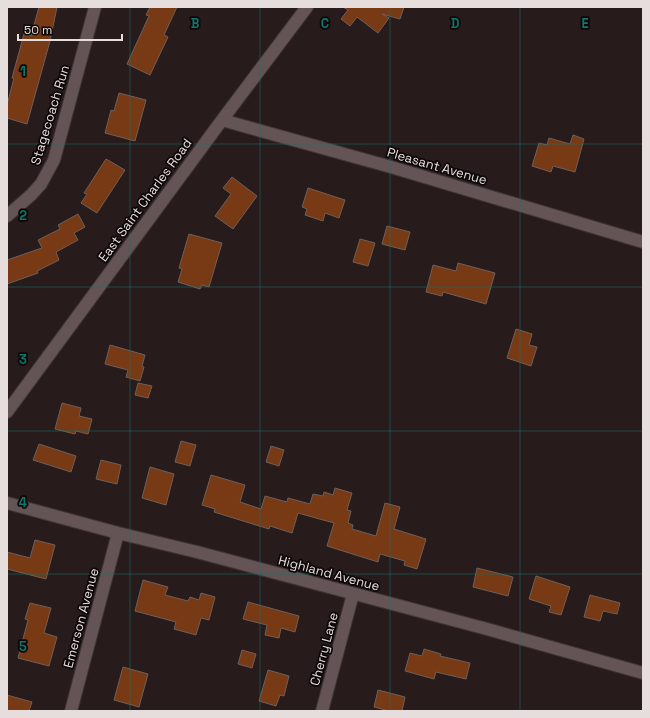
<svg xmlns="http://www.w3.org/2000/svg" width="650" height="718" font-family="'Space Grotesk',sans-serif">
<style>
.building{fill:#783915;stroke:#6e6059}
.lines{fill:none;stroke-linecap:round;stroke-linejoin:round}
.minor-casing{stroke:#3f3535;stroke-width:14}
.minor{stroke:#645455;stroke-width:12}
.grid{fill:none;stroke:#0f766e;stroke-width:1;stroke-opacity:0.55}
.labels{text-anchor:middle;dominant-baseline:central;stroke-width:3.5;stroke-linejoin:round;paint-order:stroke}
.street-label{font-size:13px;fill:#e6dddd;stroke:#0d0707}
.grid-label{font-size:13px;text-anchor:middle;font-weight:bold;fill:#0f766e;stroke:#0d0707;stroke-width:3.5;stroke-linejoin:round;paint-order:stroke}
</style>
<rect width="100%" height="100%" fill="#281b1b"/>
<path class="building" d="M 39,7 L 57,7 L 50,41 L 27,124 L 7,118 L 7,105 L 14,78 L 12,78 L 24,34 L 31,36 Z
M 150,7 L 177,7 L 164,35 L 168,37 L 150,75 L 127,64 L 149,16 L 146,15 Z
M 343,7 L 404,7 L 400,19 L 382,14 L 389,18 L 378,33 L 357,17 L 350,26 L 341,19 L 348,10 Z
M 119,93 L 146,100 L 135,141 L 105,133 L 111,110 L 114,111 Z
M 573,135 L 584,139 L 575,172 L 553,166 L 551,172 L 532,166 L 539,143 L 547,145 L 549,138 L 570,144 Z
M 106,159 L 125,170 L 97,213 L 81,203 L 87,194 L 84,193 Z
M 232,177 L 257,196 L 233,229 L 215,216 L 231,194 L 223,188 Z
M 308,188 L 345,200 L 339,218 L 325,213 L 323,221 L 305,215 L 307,209 L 302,207 Z
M 78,214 L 85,227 L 74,233 L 78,240 L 56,252 L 59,260 L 37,271 L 38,273 L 7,284 L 7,260 L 42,248 L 38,240 L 60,229 L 58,225 Z
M 387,226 L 410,232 L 405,250 L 382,244 Z
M 189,234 L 222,243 L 209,287 L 202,285 L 200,289 L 178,282 L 182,269 L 179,268 Z
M 360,239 L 375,243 L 368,266 L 353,262 Z
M 458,263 L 495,273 L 486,304 L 443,292 L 442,296 L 426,292 L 433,265 L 456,271 Z
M 516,329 L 532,334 L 529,345 L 537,347 L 531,366 L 507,358 Z
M 110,345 L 145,355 L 142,366 L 144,367 L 140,381 L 126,377 L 128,370 L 105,364 Z
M 138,383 L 152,386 L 148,398 L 135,395 Z
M 62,403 L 81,408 L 79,416 L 92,419 L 88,434 L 76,431 L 75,434 L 55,429 Z
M 181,441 L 196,445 L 190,466 L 175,462 Z
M 39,444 L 76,456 L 71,472 L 33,460 Z
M 271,446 L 284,450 L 279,466 L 266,462 Z
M 101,460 L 121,465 L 117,484 L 96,479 Z
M 150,467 L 174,474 L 166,505 L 142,498 Z
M 211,475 L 245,485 L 240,502 L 261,509 L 265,496 L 287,502 L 288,498 L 310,504 L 313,494 L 323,496 L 324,492 L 333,495 L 335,488 L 352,493 L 347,510 L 351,511 L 348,523 L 353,525 L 352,529 L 376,536 L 385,503 L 400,507 L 394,529 L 426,539 L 417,569 L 404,565 L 405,561 L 380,554 L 378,562 L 327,546 L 334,523 L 298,513 L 292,533 L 270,526 L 269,529 L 214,512 L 215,509 L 202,505 Z
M 35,540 L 55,545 L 46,579 L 7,569 L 7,552 L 30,558 Z
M 477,568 L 513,577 L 508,596 L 473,587 Z
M 536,576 L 570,587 L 561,615 L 549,612 L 551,606 L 529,599 Z
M 143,580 L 168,587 L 165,595 L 188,601 L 190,597 L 199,600 L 201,593 L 215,597 L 209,620 L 201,618 L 196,635 L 174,629 L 176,622 L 135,611 Z
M 590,595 L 620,603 L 617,614 L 603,611 L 600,621 L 584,617 Z
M 248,602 L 299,616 L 295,632 L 281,628 L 279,638 L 265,635 L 267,625 L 243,619 Z
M 30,603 L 51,608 L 44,633 L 57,637 L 49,666 L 18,658 L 28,620 L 25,619 Z
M 424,649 L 441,654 L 440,656 L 470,663 L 466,679 L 436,672 L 434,679 L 405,671 L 410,653 L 422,656 Z
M 242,650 L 256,654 L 252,668 L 238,664 Z
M 123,667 L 148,674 L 139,707 L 114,700 Z
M 268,670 L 289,676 L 284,696 L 280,695 L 276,706 L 259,701 Z
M 378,690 L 405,697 L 402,711 L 389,711 L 374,707 Z
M 7,695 L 32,702 L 29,711 L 7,711 Z"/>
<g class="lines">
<g class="minor-casing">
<path id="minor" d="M 222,120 L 391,167 L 643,242
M 7,216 L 31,195 L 41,184 L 54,160 L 95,7
M 7,412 L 222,120 L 307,7
M 7,503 L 118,533 L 197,552 L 487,629 L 643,673
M 71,711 L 118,533
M 322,711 L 353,594"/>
</g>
<use href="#minor" class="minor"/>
</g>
<path class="grid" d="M 130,7 L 130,711M 260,7 L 260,711M 390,7 L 390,711M 520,7 L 520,711M 7,144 L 643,144M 7,287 L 643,287M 7,431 L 643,431M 7,574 L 643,574"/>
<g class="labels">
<g class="street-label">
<text transform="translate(50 115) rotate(-73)">Stagecoach Run</text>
<text transform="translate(437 166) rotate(16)">Pleasant Avenue</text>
<text transform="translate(145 200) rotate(-54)">East Saint Charles Road</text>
<text transform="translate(329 573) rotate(15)">Highland Avenue</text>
<text transform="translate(81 618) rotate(-75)">Emerson Avenue</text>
<text transform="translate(324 649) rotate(-75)">Cherry Lane</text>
</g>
</g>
<g class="grid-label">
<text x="195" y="28">B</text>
<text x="325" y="28">C</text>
<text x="455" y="28">D</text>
<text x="585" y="28">E</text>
<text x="23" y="76">1</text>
<text x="23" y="220">2</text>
<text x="23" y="364">3</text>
<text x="23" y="507">4</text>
<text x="23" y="651">5</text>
</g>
<rect width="650" height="718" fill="none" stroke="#e6dddd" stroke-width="16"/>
<path d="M18 34v6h104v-6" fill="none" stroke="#e6dddd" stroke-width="2"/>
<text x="24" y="34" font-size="12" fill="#e6dddd" stroke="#0d0707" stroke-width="3" paint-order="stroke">50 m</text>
</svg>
